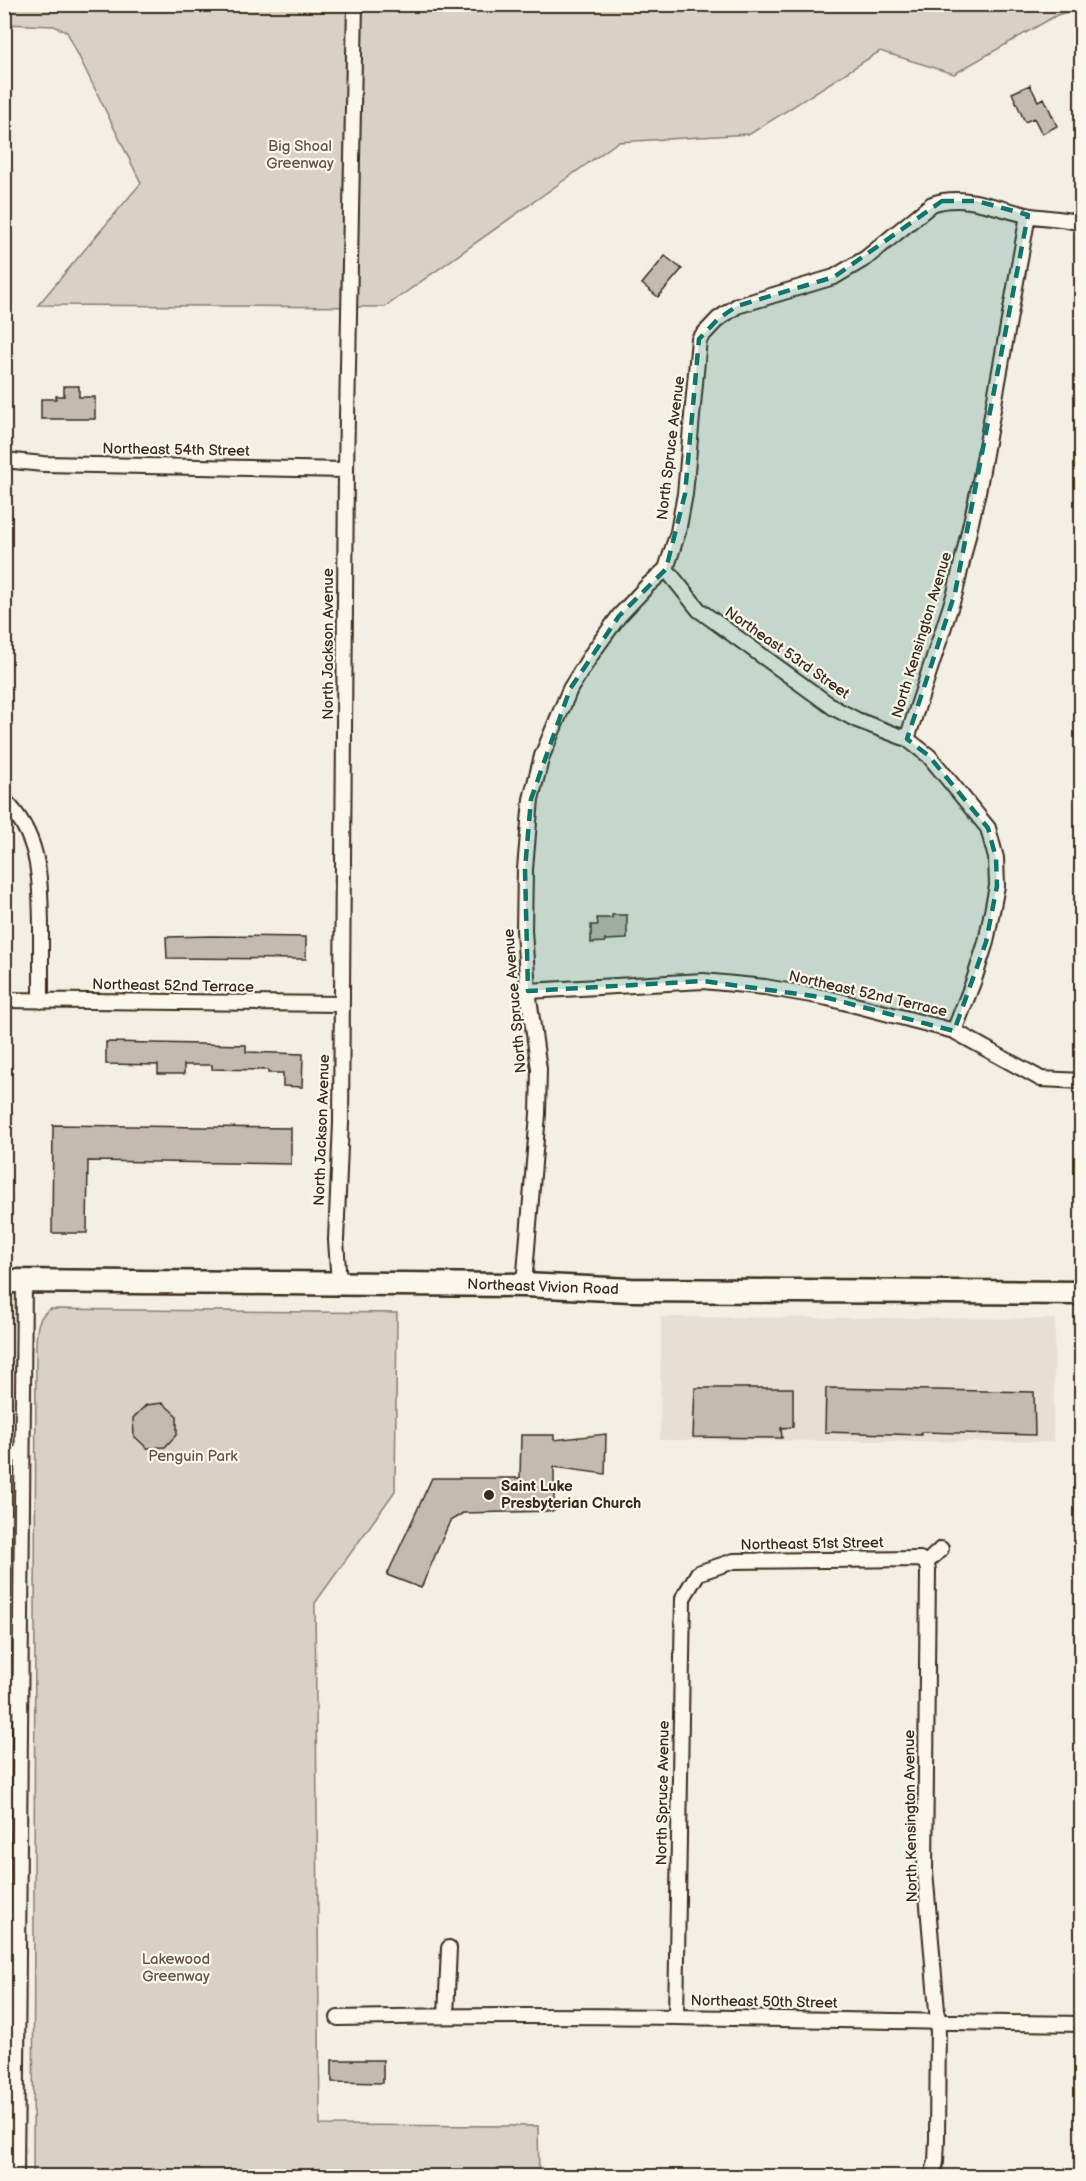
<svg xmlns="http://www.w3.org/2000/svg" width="1086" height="2181" font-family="'Balsamiq Sans',sans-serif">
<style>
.built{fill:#e5dfd4}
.green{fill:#d8d1c6;stroke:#8a7e72;stroke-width:1.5}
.building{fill:#c3bbb0;stroke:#3b2a1e;stroke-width:1.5}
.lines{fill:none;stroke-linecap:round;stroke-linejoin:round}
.minor-casing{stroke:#3b2a1e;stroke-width:18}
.primary-casing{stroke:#3b2a1e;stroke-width:27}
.minor{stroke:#fbf7ec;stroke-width:14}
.primary{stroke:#fbf7ec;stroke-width:22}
.marked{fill:#0f766e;fill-opacity:0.2;stroke:#0f766e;stroke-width:4.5;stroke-dasharray:12 8;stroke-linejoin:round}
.poi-dot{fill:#3b2a1e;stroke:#fbf7ec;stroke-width:2}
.labels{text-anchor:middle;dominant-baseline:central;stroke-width:4.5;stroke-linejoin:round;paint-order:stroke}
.park-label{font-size:15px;fill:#625448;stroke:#fbf7ec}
.street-label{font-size:15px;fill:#3b2a1e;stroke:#fbf7ec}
.poi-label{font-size:15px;font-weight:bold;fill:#3b2a1e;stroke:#fbf7ec;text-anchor:start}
</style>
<rect width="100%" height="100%" fill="#f3efe4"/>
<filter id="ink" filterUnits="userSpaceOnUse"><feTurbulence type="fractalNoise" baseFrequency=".0167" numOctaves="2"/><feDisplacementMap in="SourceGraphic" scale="12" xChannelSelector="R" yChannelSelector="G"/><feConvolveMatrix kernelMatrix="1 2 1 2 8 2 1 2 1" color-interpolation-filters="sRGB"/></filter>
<g filter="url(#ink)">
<path class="built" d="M 661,1317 L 1055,1319 L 1053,1442 L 660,1440 Z"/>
<path class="green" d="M 5,4 L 1082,5 L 1081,8 L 1057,15 L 954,74 L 880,51 L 750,134 L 618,142 L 385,307 L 38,305 L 141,183 L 67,32 L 54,26 L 5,24 Z
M 50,1309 L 397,1313 L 395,1491 L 315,1603 L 320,2125 L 538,2126 L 539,2176 L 33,2176 L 36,1343 C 37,1329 37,1317 50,1309 Z"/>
<path class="building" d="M 1030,85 L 1038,101 L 1044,98 L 1057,126 L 1042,134 L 1034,118 L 1025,122 L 1012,93 Z
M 665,256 L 682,269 L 658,297 L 642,284 Z
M 64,386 L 79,386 L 79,397 L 95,397 L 95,419 L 41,419 L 41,399 L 56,399 L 56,396 L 64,396 Z
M 612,915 L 627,915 L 627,939 L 605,940 L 605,942 L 591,943 L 591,925 L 598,925 L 597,918 L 612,918 Z
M 212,936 L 306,937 L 306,959 L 167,958 L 166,937 Z
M 106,1042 L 246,1045 L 246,1052 L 303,1054 L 302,1087 L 283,1086 L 283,1073 L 268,1073 L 268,1070 L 212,1069 L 212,1065 L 184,1065 L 184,1074 L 158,1074 L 158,1065 L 106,1064 Z
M 53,1125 L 291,1128 L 291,1164 L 88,1161 L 87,1233 L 52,1233 Z
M 695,1388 L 793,1388 L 793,1427 L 781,1428 L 782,1438 L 693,1437 Z
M 826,1388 L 1034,1392 L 1035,1435 L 921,1432 L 921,1435 L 825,1432 Z
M 163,1403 L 177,1416 L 177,1434 L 165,1447 L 147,1448 L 134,1436 L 133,1418 L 146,1405 Z
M 606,1434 L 605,1474 L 554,1467 L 554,1511 L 463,1513 L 450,1521 L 421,1588 L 387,1575 L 432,1478 L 520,1478 L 521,1435 L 554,1435 L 554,1440 Z
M 332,2060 L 383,2060 L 383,2083 L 332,2082 Z"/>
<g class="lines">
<g class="minor-casing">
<path id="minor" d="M 4,460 L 43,464 L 346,470
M 666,569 L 699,610 L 834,708 L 857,720 L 907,739 L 929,756 L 988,828 L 996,858 L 997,886 L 986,942 L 974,980 L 954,1031
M 907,739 L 955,593 L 979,487 L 1028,215
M 4,800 C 41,836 40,879 41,926 C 41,951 41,976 41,1001
M 528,991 L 703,981 L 765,987 L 828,998 L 954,1031 L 1041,1079 L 1082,1081
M 4,1000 L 342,1004
M 339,1284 L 336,1240 L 341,1123 L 346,470 L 355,4
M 524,1285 L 538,1114 L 539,1069 L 528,991 L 524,930 L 525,869 L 531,799 L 542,756 L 570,689 L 593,652 L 619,616 L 648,585 L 666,569 L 678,532 L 685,494 L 699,339 L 718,319 L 737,306 L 834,277 L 866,258 L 932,204 C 964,193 995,208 1027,215 C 1045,219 1064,217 1082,224
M 4,1454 L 22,1454
M 926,1563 L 928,1570 L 925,1871 L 938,2022 L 937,2139 L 936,2162 L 932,2176
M 926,1563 L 941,1549
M 4,1683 L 20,1683
M 446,2016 L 449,1948
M 676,2017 L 683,1598 L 698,1573 L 734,1561 L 920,1559 L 926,1563
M 338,2018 C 586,2012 834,2021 1082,2024
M 16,2176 L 24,1282"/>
</g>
<g class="primary-casing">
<path id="primary" d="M 4,1281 L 524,1285 L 631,1290 L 1082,1293"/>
</g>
<use href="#minor" class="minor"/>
<use href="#primary" class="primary"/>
</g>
</g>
<path class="marked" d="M 942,201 L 977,201 L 1028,215 L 955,593 L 907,739 L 929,756 L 988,828 L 996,858 L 997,886 L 986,942 L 954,1031 L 828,998 L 703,981 L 528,991 L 525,869 L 531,799 L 570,689 L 619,616 L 666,569 L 685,494 L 699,339 L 718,319 L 737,306 L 834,277 Z"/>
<circle class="poi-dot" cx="489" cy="1495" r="6"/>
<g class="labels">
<g class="park-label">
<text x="300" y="146">Big Shoal<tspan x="300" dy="17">Greenway</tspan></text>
<text x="193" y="1456">Penguin Park</text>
<text x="176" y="1959">Lakewood<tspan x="176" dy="17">Greenway</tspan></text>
</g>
<g class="street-label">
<text transform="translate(671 448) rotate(-83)">North Spruce Avenue</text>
<text transform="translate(176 450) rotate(1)">Northeast 54th Street</text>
<text transform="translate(922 635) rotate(-73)">North Kensington Avenue</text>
<text transform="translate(328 644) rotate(-90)">North Jackson Avenue</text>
<text transform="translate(787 653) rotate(35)">Northeast 53rd Street</text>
<text transform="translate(173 986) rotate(1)">Northeast 52nd Terrace</text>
<text transform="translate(868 994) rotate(13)">Northeast 52nd Terrace</text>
<text transform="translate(515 1001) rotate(-95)">North Spruce Avenue</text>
<text transform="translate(322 1130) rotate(-88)">North Jackson Avenue</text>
<text transform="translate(543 1287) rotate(2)">Northeast Vivion Road</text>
<text transform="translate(812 1544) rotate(-1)">Northeast 51st Street</text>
<text transform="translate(663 1793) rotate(-89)">North Spruce Avenue</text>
<text transform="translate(911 1816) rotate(-91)">North Kensington Avenue</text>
<text transform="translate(764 2002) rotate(1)">Northeast 50th Street</text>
</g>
<g class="poi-label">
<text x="501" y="1486">Saint Luke<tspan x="501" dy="17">Presbyterian Church</tspan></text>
</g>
</g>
<rect width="1086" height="2181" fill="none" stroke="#fbf7ec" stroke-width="24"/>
<rect x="12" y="12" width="1062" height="2157" fill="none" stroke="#3b2a1e" stroke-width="2" filter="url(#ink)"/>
</svg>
